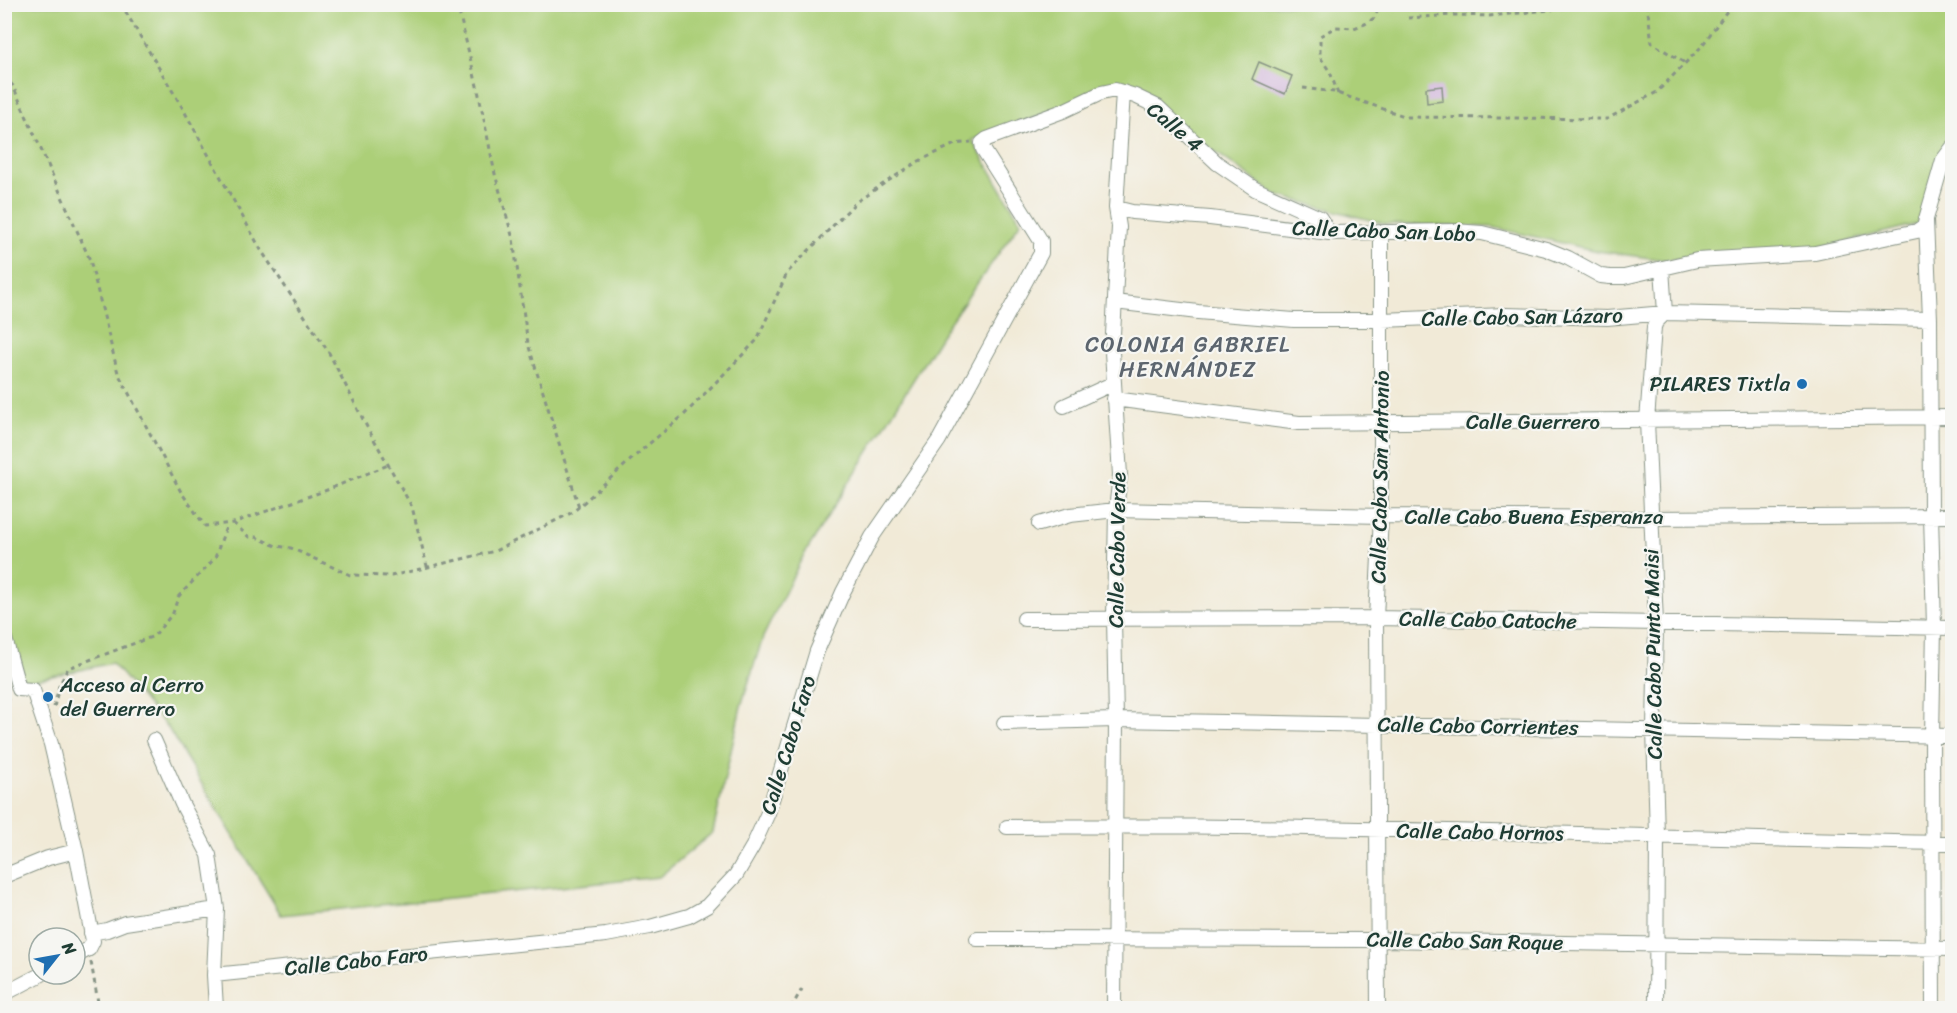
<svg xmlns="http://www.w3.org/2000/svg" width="1957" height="1013" font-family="Sriracha,sans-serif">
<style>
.green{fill:#accf78;stroke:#668656;stroke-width:1.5}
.building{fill:#ceb0d9}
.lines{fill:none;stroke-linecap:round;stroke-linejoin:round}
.street-casing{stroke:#889486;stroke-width:16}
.path{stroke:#889486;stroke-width:3;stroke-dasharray:4.5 4.5;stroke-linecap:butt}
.street{stroke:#fff;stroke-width:14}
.poi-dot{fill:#1f6fb2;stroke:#f6f6f2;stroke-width:2}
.labels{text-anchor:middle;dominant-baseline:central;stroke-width:4.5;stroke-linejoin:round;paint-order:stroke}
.street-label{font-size:21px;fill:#1f3d34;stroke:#f6f6f2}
.poi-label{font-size:21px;fill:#1f3d34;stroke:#f6f6f2;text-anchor:end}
.neighbourhood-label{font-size:22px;letter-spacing:1.5px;fill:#5c656e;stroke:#f6f6f2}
</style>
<rect width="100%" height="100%" fill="#f6f6f2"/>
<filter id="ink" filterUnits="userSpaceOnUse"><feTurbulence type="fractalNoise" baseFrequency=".0167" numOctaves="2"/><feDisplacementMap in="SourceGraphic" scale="12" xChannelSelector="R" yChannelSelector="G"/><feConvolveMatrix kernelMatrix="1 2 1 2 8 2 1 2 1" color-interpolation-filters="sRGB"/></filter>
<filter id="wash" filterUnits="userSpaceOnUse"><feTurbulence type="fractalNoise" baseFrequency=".008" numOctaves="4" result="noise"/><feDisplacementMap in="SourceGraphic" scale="24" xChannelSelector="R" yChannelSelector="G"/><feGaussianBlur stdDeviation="1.35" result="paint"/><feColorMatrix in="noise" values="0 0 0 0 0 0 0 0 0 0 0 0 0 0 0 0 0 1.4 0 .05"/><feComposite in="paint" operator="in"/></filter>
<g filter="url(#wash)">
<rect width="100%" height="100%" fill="#f1ead7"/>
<path class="green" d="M 4,5 L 1952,5 L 1950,139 L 1917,224 L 1817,249 L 1665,260 L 1597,251 L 1492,227 L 1385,224 L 1276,195 L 1123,86 L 972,140 L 1021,222 L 947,326 L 802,558 L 763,637 L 741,706 L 713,832 L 659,877 L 281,915 L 168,728 L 112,663 L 24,682 L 5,621 Z"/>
<g id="blocks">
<path class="building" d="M 1259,62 L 1292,76 L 1285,94 L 1252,79 Z
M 1442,86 L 1443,101 L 1427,103 L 1426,88 Z"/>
</g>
</g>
<g filter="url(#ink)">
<use href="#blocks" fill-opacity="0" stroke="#889486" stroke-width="1.5"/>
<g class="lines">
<g class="street-casing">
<path id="street" d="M 1116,208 L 1132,212 L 1210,218 L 1329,233 L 1454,231 L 1482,233 L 1546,249 L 1568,258 L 1601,276 L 1610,277 L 1624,277 L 1697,260 L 1815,253 L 1917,231 L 1924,226 L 1943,160 L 1952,148
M 1926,220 L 1930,319 L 1931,515 L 1934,627 L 1932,736 L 1933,1008
M 1115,302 L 1198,312 L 1294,320 L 1382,320 L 1505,315 L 1607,318 L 1665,313 L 1930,319
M 1114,399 L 1299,423 L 1952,417
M 1064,406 L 1114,383
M 1039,524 L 1070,515 L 1116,510 L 1381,516 L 1650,518 L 1952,516
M 1024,619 L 1376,618 L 1952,628
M 4,635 L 19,689 L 33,690 L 51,744 L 76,851 L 93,941 L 89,949 L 75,956
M 1004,723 L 1116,720 L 1952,736
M 154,740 L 182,804 L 209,855 L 217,909 L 214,975 L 216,1008
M 1007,827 C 1322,823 1637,838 1952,843
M 4,876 L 48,858 L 76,851
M 91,933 L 107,930 L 125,923 L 217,909
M 977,939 L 1378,940 L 1952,949
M 214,975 L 606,935 L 650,927 L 689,916 L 707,906 L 736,875 L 753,846 L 768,813 L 817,651 L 843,592 L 872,537 L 939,440 L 1041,253 L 1041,241 L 983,149 L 982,143 L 987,139 L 1063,111 L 1101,93 L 1115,90 L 1135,96 L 1158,107 L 1217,163 L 1255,189 L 1320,218 L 1329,233
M 4,994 L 42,974
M 1114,1008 L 1116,720 L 1114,618 L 1116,510 L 1120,475 L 1112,352 L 1119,227 L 1116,208 L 1123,92
M 1378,1008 L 1376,618 L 1381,516 L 1381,233
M 1656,1008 L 1657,836 L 1654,729 L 1656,623 L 1647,421 L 1654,327 L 1656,322 L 1665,313 L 1662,268"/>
</g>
<path class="path" d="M 121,4 L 182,107 L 261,250 L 329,353 L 367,427 L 412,507 L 427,566
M 457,4 L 478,90 L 495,174 L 513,239 L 528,344 L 579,507
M 1647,4 L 1652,43 L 1685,63
M 1408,18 L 1453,15 L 1489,16 L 1610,4
M 4,76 L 13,86 L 90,260 L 118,373 L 181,492 L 205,526 L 233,523 L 327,490 L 388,465
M 1303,88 L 1334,92 L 1407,117 L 1607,119 L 1657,92 L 1701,47 L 1732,4
M 1338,94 L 1330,72 L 1320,57 L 1320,36 L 1336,27 L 1354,28 L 1365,24 L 1374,18 L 1381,4
M 233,523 L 249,537 L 256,537 L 276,546 L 291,548 L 350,575 L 391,576 L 495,551 L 573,512 L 644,448 L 684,415 L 757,340 L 787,273 L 856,202 L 917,162 L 955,144 L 971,142
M 4,707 L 10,700
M 54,707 L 59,686 L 68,668 L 154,636 L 173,613 L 178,597 L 215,558 L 227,524
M 91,962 L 99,1008
M 791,1008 L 802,989"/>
<use href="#street" class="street"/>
</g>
</g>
<g class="poi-dot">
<circle cx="1802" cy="384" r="6"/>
<circle cx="48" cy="697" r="6"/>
</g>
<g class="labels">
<g class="street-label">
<text transform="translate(1175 127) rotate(40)">Calle 4</text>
<text transform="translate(1384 231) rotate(2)">Calle Cabo San Lobo</text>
<text transform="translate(1522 317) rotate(-1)">Calle Cabo San Lázaro</text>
<text x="1533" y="422">Calle Guerrero</text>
<text transform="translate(1380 477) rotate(-89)">Calle Cabo San Antonio</text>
<text x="1534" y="517">Calle Cabo Buena Esperanza</text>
<text transform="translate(1117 550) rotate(-89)">Calle Cabo Verde</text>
<text transform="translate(1488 620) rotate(1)">Calle Cabo Catoche</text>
<text transform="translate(1653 654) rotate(-91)">Calle Cabo Punta Maisi</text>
<text transform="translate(1478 726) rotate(1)">Calle Cabo Corrientes</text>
<text transform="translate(788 745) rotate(-73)">Calle Cabo Faro</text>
<text transform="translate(1480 832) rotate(1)">Calle Cabo Hornos</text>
<text transform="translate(1465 941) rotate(1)">Calle Cabo San Roque</text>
<text transform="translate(356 961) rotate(-6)">Calle Cabo Faro</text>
</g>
<g class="poi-label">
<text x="1790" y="384">PILARES Tixtla</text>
<text x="60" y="685" text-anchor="start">Acceso al Cerro<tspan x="60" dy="24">del Guerrero</tspan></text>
</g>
<g class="neighbourhood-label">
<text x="1188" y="344">COLONIA GABRIEL<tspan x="1188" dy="25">HERNÁNDEZ</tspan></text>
</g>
</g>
<rect width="1957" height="1013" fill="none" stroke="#f6f6f2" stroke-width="24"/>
<g transform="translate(57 956) rotate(59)"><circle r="28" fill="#f6f6f2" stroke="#a0aca6" stroke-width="1.5"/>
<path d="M0-4.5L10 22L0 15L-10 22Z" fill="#1f6fb2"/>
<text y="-9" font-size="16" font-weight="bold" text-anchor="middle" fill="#1f3d34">N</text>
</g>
</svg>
